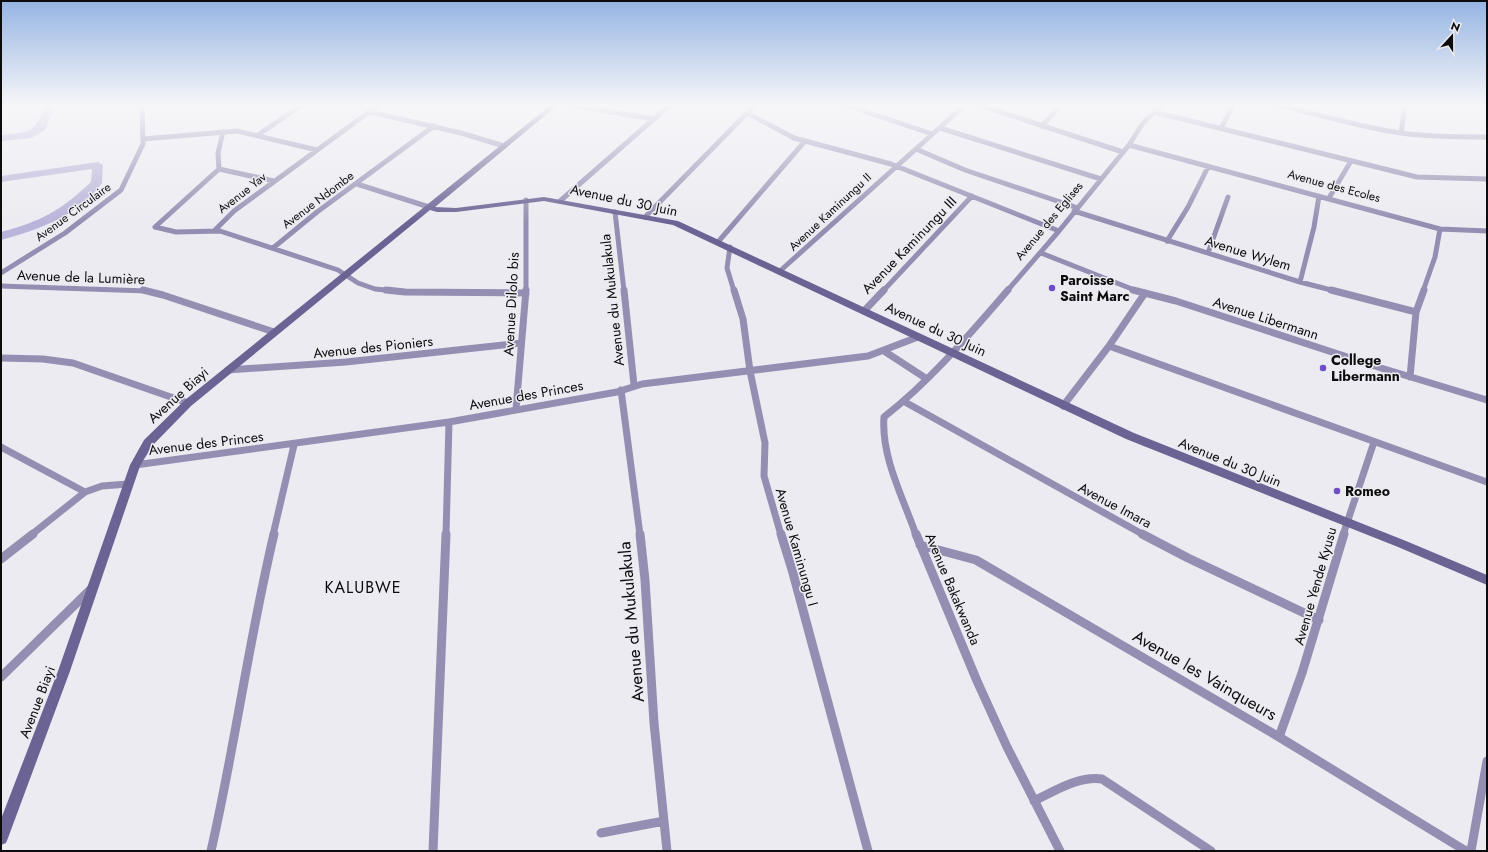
<svg xmlns="http://www.w3.org/2000/svg" width="1488" height="852" font-family="Jost,sans-serif">
<style>
.lines{fill:none;stroke-linecap:round;stroke-linejoin:round}
.river{fill:#b9b4d9;fill-rule:evenodd}
.street-far2{stroke:#948fb2;stroke-width:5}
.street-far1{stroke:#948fb2;stroke-width:7}
.street{stroke:#948fb2;stroke-width:9}
.secondary{fill:#6b6394;fill-rule:evenodd}
.poi-dot{fill:#6e4ec7;stroke:#ecebf1;stroke-width:1.5}
.labels{text-anchor:middle;dominant-baseline:central;stroke-width:3;stroke-linejoin:round;paint-order:stroke}
.far-street-label{font-size:12px;fill:#0c0c0d;stroke:#ecebf1}
.street-label{font-size:14px;fill:#0c0c0d;stroke:#ecebf1}
.poi-label{font-size:14px;font-weight:bold;fill:#0c0c0d;stroke:#ecebf1;text-anchor:start}
.quarter-label{font-size:16px;letter-spacing:1px;fill:#0c0c0d;stroke:#ecebf1}
.near-street-label{font-size:17px;fill:#0c0c0d;stroke:#ecebf1}
</style>
<rect width="100%" height="100%" fill="#ecebf1"/>
<g class="lines">
<path class="river" d="M 46,104 L 56,104 L 45,130 L 31,138 L 1,141 L 1,135 C 33,132 33,134 46,104 Z
M 98,162 L 103,165 L 102,183 C 78,216 38,230 1,240 L 1,232 C 42,221 60,211 91,182 L 92,169 L 1,182 L 1,176 Z"/>
<path class="street-far2" d="M 563,104 L 655,119
M 843,104 L 932,134
M 976,104 L 1123,152
M 1275,104 C 1317,114 1358,127 1401,133 C 1429,137 1458,137 1487,137
M 370,112 L 461,133 L 504,146
M 1154,112 L 1417,177 L 1487,179
M 747,113 L 794,138 L 891,164 L 1059,231
M 1042,126 L 1061,104
M 940,128 L 1101,179
M 1221,129 L 1233,104
M 223,132 L 218,153 L 219,169 L 155,227 L 176,232 L 220,231 L 338,270 L 358,283 L 375,289 L 396,291
M 1401,133 L 1405,104
M 258,135 L 303,104
M 143,139 L 237,131 L 317,150
M 1129,145 L 1440,229 L 1487,231
M 916,149 L 965,170 L 1078,208
M 219,169 L 274,181
M 357,184 L 429,207
M 1329,198 L 1351,161
M 526,200 L 526,291
M 560,201 L 671,104
M 1074,211 L 1300,282 L 1335,291
M 615,212 L 624,291
M 645,217 L 756,104
M 215,230 L 234,211 L 380,104
M 1167,241 L 1188,207 L 1208,167
M 718,242 L 805,141
M 730,247 L 727,268 L 734,291
M 273,248 L 317,212 L 434,126
M 1041,253 L 1137,291
M 1208,253 L 1228,197
M 780,271 L 966,104
M 1,273 L 65,233 L 121,190 L 143,144 L 142,104
M 1300,282 L 1314,227 L 1319,196
M 1,286 L 147,291
M 883,291 L 972,196
M 1007,291 L 1059,231 L 1129,145 L 1143,123 L 1162,104
M 1423,291 L 1435,257 L 1440,229"/>
<path class="street-far1" d="M 143,290 L 163,295 L 274,332
M 386,290 L 405,292 L 526,293
M 624,290 L 634,385
M 734,290 L 743,319 L 750,371 L 765,443 L 764,476 L 781,535
M 1133,290 L 1176,301 L 1381,368 L 1487,400
M 1331,290 L 1416,312
M 864,311 L 884,290
M 1109,346 L 1487,482
M 884,351 L 927,379
M 1,358 L 43,359 L 73,363 L 188,403
M 228,370 L 346,362 L 521,343
M 1410,377 L 1416,312 L 1424,290
M 621,390 L 640,535
M 905,402 L 1144,535
M 1063,406 L 1109,346 L 1145,293
M 516,409 L 526,290
M 1,447 L 85,492
M 135,465 L 449,422 L 617,392 L 642,384 L 868,356 L 918,337
M 31,535 L 85,492 L 102,486 L 128,484
M 273,535 L 294,445
M 446,535 L 449,422
M 916,535 C 903,497 881,457 884,417 C 931,380 969,335 1008,290
M 1343,535 L 1374,442"/>
<path class="street" d="M 640,534 L 645,580 L 654,723 L 667,851
M 781,534 L 793,573 L 868,851
M 916,534 L 977,681 L 1007,747 L 1060,851
M 1142,534 L 1188,558 L 1319,620
M 920,545 L 976,560 L 1279,737 L 1466,851
M 1,559 L 33,534
M 1,677 L 91,589
M 1279,737 L 1302,673 L 1344,534
M 1034,801 C 1055,791 1078,776 1102,779 L 1211,851
M 601,833 L 664,821
M 211,851 C 235,746 249,639 274,534
M 433,851 L 446,534
M 1471,851 L 1487,761"/>
<path class="secondary" d="M 552,104 L 559,104 L 435,207 L 456,208 L 544,197 L 678,221 L 1134,433 L 1406,541 L 1487,575 L 1487,585 L 1398,547 L 1126,439 L 673,225 L 544,201 L 456,212 L 437,212 L 430,210 L 191,406 L 152,446 L 140,466 L 70,671 L 8,838 L 6,843 L 1,845 L 1,819 L 58,671 L 130,465 L 144,440 L 185,400 Z"/>
</g>
<linearGradient id="sky" x2="0" y2="1"><stop stop-color="#95b4e2"/><stop offset="0.47" stop-color="#f6f6f9"/><stop offset="1" stop-color="#f6f6f9" stop-opacity="0"/></linearGradient>
<rect width="1488" height="223" fill="url(#sky)"/>
<g class="poi-dot">
<circle cx="1052" cy="288" r="4"/>
<circle cx="1323" cy="368" r="4"/>
<circle cx="1337" cy="491" r="4"/>
</g>
<g class="labels">
<g class="far-street-label">
<text transform="translate(1334 186) rotate(15)">Avenue des Ecoles</text>
<text transform="translate(242 193) rotate(-38)">Avenue Yav</text>
<text transform="translate(318 200) rotate(-37)">Avenue Ndombe</text>
<text transform="translate(73 212) rotate(-36)">Avenue Circulaire</text>
<text transform="translate(830 212) rotate(-43)">Avenue Kaminungu II</text>
<text transform="translate(1049 221) rotate(-50)">Avenue des Eglises</text>
</g>
<g class="street-label">
<text transform="translate(624 200) rotate(12)">Avenue du 30 Juin</text>
<text transform="translate(909 245) rotate(-46)">Avenue Kaminungu III</text>
<text transform="translate(1248 253) rotate(17)">Avenue Wylem</text>
<text transform="translate(81 277) rotate(2)">Avenue de la Lumière</text>
<text transform="translate(612 300) rotate(-96)">Avenue du Mukulakula</text>
<text transform="translate(511 304) rotate(-87)">Avenue Dilolo bis</text>
<text transform="translate(1266 318) rotate(18)">Avenue Libermann</text>
<text transform="translate(936 329) rotate(25)">Avenue du 30 Juin</text>
<text transform="translate(373 347) rotate(-6)">Avenue des Pioniers</text>
<text transform="translate(178 395) rotate(-42)">Avenue Biayi</text>
<text transform="translate(526 395) rotate(-10)">Avenue des Princes</text>
<text transform="translate(206 443) rotate(-7)">Avenue des Princes</text>
<text transform="translate(1230 462) rotate(22)">Avenue du 30 Juin</text>
<text transform="translate(1115 505) rotate(28)">Avenue Imara</text>
<text transform="translate(797 547) rotate(74)">Avenue Kaminungu I</text>
<text transform="translate(1315 586) rotate(-74)">Avenue Yende Kyusu</text>
<text transform="translate(953 589) rotate(67)">Avenue Bakakwanda</text>
<text transform="translate(37 702) rotate(-69)">Avenue Biayi</text>
</g>
<g class="poi-label">
<text x="1060" y="280">Paroisse<tspan x="1060" dy="16">Saint Marc</tspan></text>
<text x="1331" y="360">College<tspan x="1331" dy="16">Libermann</tspan></text>
<text x="1345" y="491">Romeo</text>
</g>
<g class="quarter-label">
<text x="363" y="587">KALUBWE</text>
</g>
<g class="near-street-label">
<text transform="translate(631 622) rotate(-95)">Avenue du Mukulakula</text>
<text transform="translate(1205 675) rotate(30)">Avenue les Vainqueurs</text>
</g>
</g>
<rect width="1488" height="852" fill="none" stroke="#0c0c0d" stroke-width="4"/>
<g transform="translate(1452 36) rotate(21)" stroke="#ecebf1" stroke-width="3" paint-order="stroke">
<path d="M0-3L7 15L0 10L-7 15Z" fill="#0c0c0d"/>
<text y="-6" font-size="11" font-weight="bold" text-anchor="middle" fill="#0c0c0d">N</text>
</g>
</svg>
